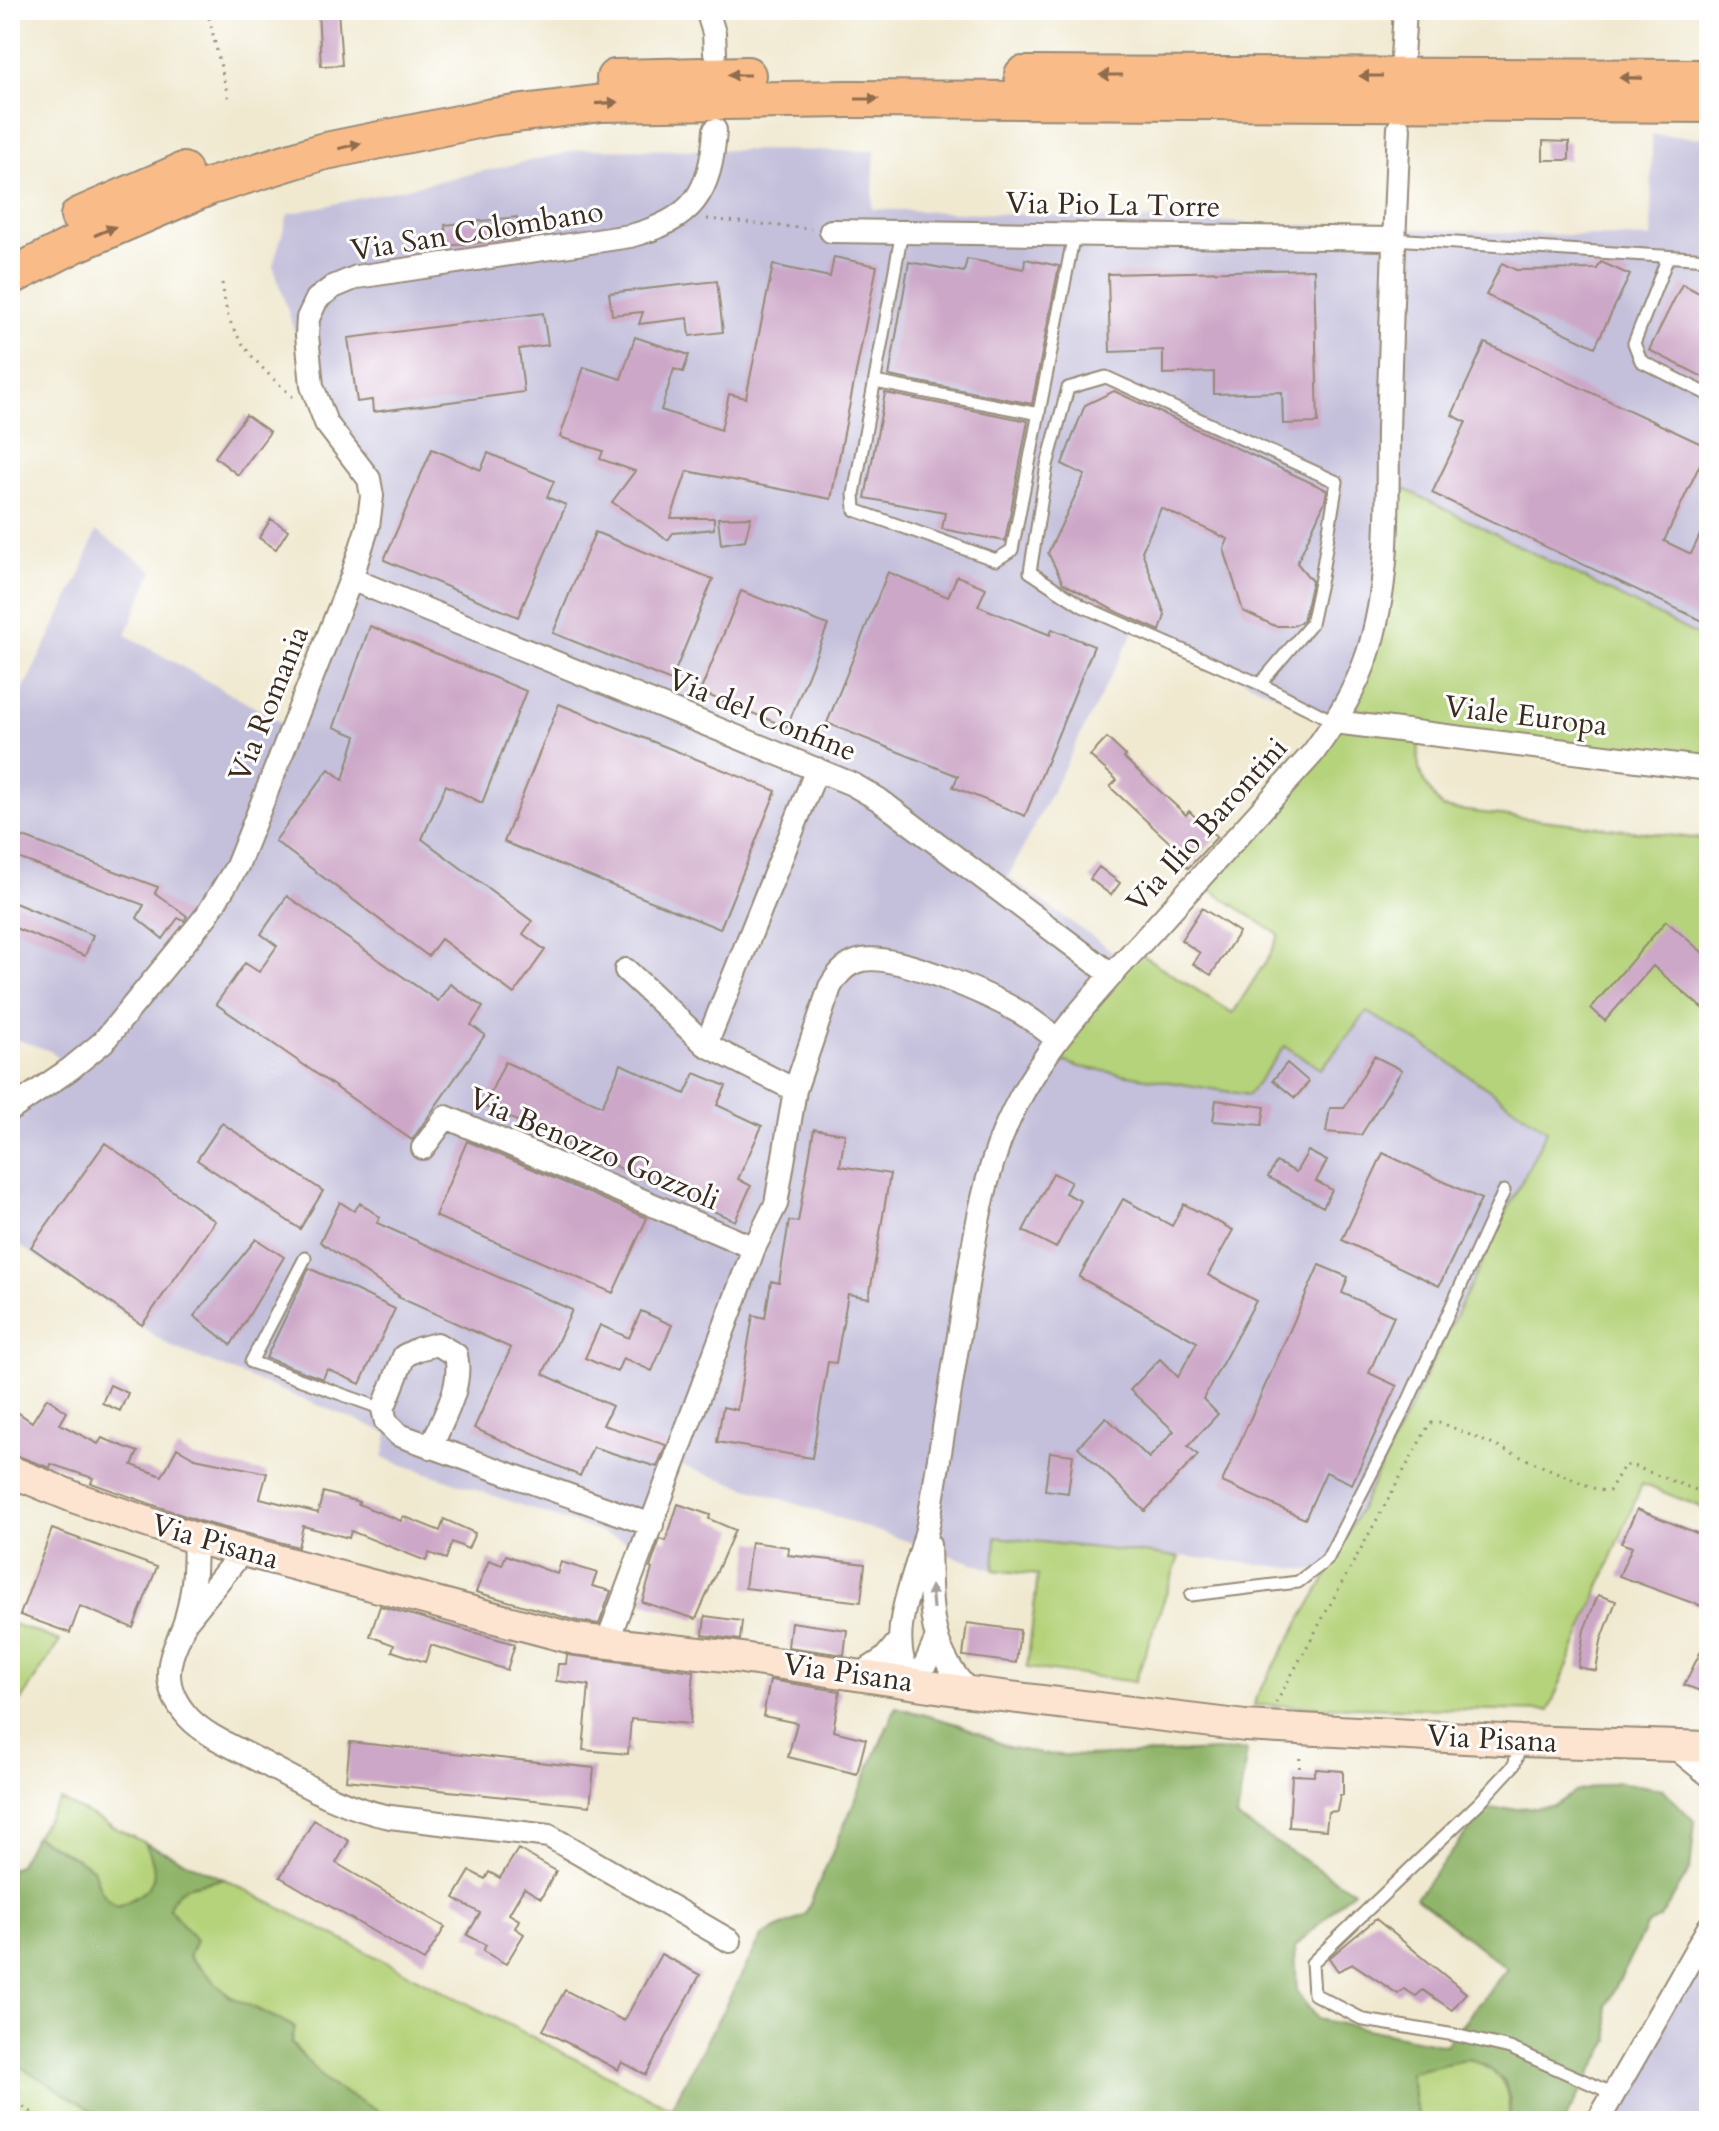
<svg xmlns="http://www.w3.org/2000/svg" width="1719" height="2131" font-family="Cardo,serif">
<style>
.industrial{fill:#c4c0db}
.green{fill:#b5d37a;stroke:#787e4c;stroke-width:2}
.forest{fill:#90b56a;stroke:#667044;stroke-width:2}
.building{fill:#cda7c8}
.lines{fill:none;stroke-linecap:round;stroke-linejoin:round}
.service-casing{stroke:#968a77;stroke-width:15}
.minor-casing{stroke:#968a77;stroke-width:26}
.secondary-casing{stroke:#968a77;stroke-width:34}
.trunk-casing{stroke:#968a77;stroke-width:40}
.path{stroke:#968a77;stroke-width:3;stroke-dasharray:2 6;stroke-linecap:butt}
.service{stroke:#fff;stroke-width:11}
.minor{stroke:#fff;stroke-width:22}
.secondary{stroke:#fde4d0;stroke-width:30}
.trunk{stroke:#f9bc89;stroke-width:36}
.oneway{fill:#906c4e}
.oneway2{fill:#a79f9a}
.labels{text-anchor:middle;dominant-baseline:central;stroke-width:6;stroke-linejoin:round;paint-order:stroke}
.street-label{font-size:30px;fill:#3b2a1e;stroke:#fff}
</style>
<rect width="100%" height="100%" fill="#fff"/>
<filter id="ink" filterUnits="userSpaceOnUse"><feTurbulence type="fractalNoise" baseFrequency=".0125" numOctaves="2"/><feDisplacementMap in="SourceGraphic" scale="16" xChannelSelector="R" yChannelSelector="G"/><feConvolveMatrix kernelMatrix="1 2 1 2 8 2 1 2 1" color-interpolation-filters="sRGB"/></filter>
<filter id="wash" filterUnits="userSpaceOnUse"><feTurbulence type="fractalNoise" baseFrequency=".006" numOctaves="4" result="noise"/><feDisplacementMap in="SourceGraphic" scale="32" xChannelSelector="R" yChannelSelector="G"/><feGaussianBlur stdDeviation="1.8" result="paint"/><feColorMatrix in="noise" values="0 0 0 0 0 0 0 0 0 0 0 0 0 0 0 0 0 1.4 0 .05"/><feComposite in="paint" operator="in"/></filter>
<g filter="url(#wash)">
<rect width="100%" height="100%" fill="#f0e9d0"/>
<path class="industrial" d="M 1652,135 L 1709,138 L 1709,641 L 1388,480 L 1384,577 L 1335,722 L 1135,629 L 1008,877 L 1125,960 L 1047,1055 L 1080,1067 L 1248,1095 L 1285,1046 L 1321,1069 L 1367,1012 L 1427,1047 L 1547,1131 L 1329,1572 L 997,1537 L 994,1570 L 682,1466 L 637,1545 L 383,1458 L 388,1433 L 172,1347 L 10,1239 L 10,1110 L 70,1069 L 50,1051 L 10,1037 L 10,716 L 79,577 L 96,531 L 153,570 L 126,635 L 291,728 L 372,496 L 312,386 L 273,265 L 288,214 L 584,149 L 875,151 L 872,209 L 1651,238 Z
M 1709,1927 L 1709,2121 L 1598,2121 Z"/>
<path class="green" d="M 1387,480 L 1709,641 L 1709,769 L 1420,734 C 1415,774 1419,775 1442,808 L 1709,840 L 1709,1510 L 1642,1484 L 1549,1711 L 1254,1705 L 1256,1697 L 1329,1572 L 1547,1130 L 1427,1047 L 1367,1012 L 1321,1069 L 1285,1046 L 1248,1095 L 1080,1067 L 1046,1055 L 1134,950 L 1233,1013 L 1271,953 L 1279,935 L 1197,881 L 1313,753 L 1369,651 Z
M 996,1537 L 1179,1557 L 1135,1682 L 1027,1668 L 1038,1575 L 994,1570 Z
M 10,1623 L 60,1641 L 10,1717 Z
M 60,1800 L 145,1843 L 156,1863 L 154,1880 L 143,1895 L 118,1906 C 101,1898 98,1885 92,1868 L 35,1836 Z
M 224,1879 L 671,2108 L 667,2121 L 547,2121 L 529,2117 L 525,2121 L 395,2121 L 329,2084 L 291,2043 L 295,2027 L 229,1996 L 189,1957 L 169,1907 L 172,1897 L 186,1887 Z
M 1469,2059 C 1504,2073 1510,2085 1509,2121 L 1415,2121 L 1417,2114 L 1409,2072 Z
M 10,2060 L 12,2061 L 109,2121 L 10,2121 Z"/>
<path class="forest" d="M 896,1707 L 957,1724 L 1008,1747 L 1041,1754 L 1085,1756 L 1247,1750 L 1237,1818 L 1353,1891 L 1295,1947 L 1297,1992 L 1317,2019 L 1445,2045 L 1507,1969 L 1416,1897 L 1485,1810 L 1553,1806 L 1575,1792 L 1616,1782 L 1663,1789 L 1695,1822 L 1690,1870 L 1660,1918 L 1647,1925 L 1606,2006 L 1610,2040 L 1564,2121 L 1509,2121 L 1510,2101 L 1504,2080 L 1486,2066 L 1469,2059 L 1410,2072 L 1417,2114 L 1415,2121 L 667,2121 L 671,2108 L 762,1936 L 805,1915 Z
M 35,1836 L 93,1868 C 98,1885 101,1898 118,1906 C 152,1891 164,1879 145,1843 L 224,1879 C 203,1883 176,1883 169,1908 L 196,1940 L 189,1957 L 229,1996 L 295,2027 L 291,2044 L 329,2084 L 395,2121 L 109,2121 L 10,2060 L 10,1869 L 18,1866 Z"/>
<g id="blocks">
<path class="building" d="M 338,10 L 342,65 L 321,66 L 318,11 Z
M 1543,141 L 1569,142 L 1569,160 L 1543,160 Z
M 517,217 L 519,238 L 447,246 L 445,225 Z
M 834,257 L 877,266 L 831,499 L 687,471 L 671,518 L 714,518 L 714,529 L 673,533 L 668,540 L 612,502 L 635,471 L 600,459 L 603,451 L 560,437 L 584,367 L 621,379 L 635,337 L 689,355 L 683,372 L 674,369 L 661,410 L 721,430 L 729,394 L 746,398 L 773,265 L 830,277 Z
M 967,259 L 1024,269 L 1025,259 L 1059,266 L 1032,404 L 889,376 L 909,262 L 964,272 Z
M 1601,262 L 1630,275 L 1595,347 L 1486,295 L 1502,263 L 1516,270 L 1597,269 Z
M 1314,269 L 1318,423 L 1283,424 L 1282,392 L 1214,394 L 1214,372 L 1163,374 L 1163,350 L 1110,352 L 1108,274 Z
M 717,281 L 723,332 L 690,336 L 688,318 L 639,324 L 643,312 L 612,315 L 609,293 Z
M 1682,284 L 1709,298 L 1709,380 L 1649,350 Z
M 543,313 L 548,345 L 519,349 L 524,392 L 373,412 L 372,400 L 357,402 L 348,338 Z
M 1485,343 L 1708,447 L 1664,541 L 1691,554 L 1709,516 L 1709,624 L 1432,493 L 1466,422 L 1452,415 Z
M 1114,391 L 1327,490 L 1325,501 L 1297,563 L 1312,581 L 1303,621 L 1292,626 L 1275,626 L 1243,611 L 1224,549 L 1228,539 L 1161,508 L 1142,551 L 1165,615 L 1160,631 L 1111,609 L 1063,583 L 1048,553 L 1085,475 L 1062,464 L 1085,405 Z
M 885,393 L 1028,421 L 1005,541 L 942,529 L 945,513 L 865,498 Z
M 246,415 L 270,432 L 238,475 L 215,457 Z
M 432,449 L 481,470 L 488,453 L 554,481 L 547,497 L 566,505 L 518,617 L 384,560 Z
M 751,517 L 745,540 L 721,544 L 718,518 Z
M 271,519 L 288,530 L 276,549 L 259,538 Z
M 595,532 L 713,579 L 671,681 L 553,633 Z
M 888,572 L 948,597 L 957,576 L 986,588 L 978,606 L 1050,635 L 1052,629 L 1094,646 L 1025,816 L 953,787 L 958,776 L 827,723 Z
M 741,591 L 828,625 L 787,727 L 700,692 Z
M 370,626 L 526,691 L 482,803 L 446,785 L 422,839 L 532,921 L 523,934 L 545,950 L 514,994 L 441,939 L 428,956 L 275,841 L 329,769 L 343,780 L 356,736 L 334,727 Z
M 559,704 L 776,791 L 720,929 L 504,842 Z
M 1107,738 L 1126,756 L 1124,758 L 1186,815 L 1189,811 L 1217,837 L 1188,868 L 1175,856 L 1179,851 L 1110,787 L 1117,780 L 1090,756 Z
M 10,832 L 158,887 L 155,893 L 187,916 L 184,921 L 178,918 L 163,939 L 137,918 L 144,905 L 10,855 Z
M 1099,867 L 1120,883 L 1111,895 L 1090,879 Z
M 287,896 L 438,1001 L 450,984 L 483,1007 L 471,1025 L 485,1035 L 412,1140 L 216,1004 L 245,963 L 259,972 L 277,946 L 261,934 Z
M 10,901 L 93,935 L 85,956 L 10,926 Z
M 1202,908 L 1239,932 L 1211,975 L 1193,964 L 1200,953 L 1181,940 Z
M 1666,921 L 1709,958 L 1709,1014 L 1653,966 L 1605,1021 L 1591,1008 Z
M 1374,1056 L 1402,1070 L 1361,1135 L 1326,1132 L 1330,1108 L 1344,1108 Z
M 505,1062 L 602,1106 L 621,1064 L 685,1094 L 695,1073 L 726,1086 L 717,1105 L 762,1126 L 738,1179 L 751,1186 L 735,1221 L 484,1106 Z
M 1287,1063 L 1309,1082 L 1295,1098 L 1273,1080 Z
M 1216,1100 L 1265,1107 L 1262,1125 L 1213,1121 Z
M 222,1123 L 323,1191 L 300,1229 L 197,1160 Z
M 814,1129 L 845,1134 L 840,1166 L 890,1174 L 869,1298 L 848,1294 L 836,1363 L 828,1362 L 812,1458 L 717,1442 L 723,1407 L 737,1410 L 753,1315 L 765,1318 L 771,1281 L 779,1283 L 789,1221 L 798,1222 Z
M 467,1141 L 647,1218 L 613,1293 L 435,1216 Z
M 105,1143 L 215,1221 L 142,1325 L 31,1247 Z
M 1308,1151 L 1327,1161 L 1316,1181 L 1332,1190 L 1323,1207 L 1268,1177 L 1276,1162 L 1296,1172 Z
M 1383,1153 L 1481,1199 L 1439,1286 L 1342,1240 Z
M 1053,1173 L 1071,1182 L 1065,1193 L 1081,1201 L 1056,1248 L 1023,1231 Z
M 1123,1199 L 1172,1226 L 1184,1204 L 1233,1230 L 1208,1275 L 1256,1301 L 1203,1399 L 1218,1414 L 1188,1446 L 1198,1455 L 1145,1511 L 1078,1447 L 1106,1417 L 1149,1458 L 1174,1431 L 1130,1390 L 1160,1359 L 1178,1377 L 1197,1342 L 1079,1277 Z
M 340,1202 L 354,1211 L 360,1203 L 380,1217 L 377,1223 L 572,1310 L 543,1374 L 612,1406 L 603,1425 L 666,1445 L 657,1467 L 593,1447 L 580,1476 L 474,1428 L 511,1348 L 398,1297 L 399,1296 L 320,1242 Z
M 256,1239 L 284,1257 L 231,1345 L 194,1316 Z
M 1319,1265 L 1348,1277 L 1342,1293 L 1394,1316 L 1369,1373 L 1397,1386 L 1352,1484 L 1326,1472 L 1305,1519 L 1222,1482 Z
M 309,1268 L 395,1309 L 360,1384 L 327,1369 L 323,1379 L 266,1358 Z
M 641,1311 L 672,1325 L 652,1371 L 623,1358 L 617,1372 L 585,1358 L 600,1325 L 629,1338 Z
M 110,1385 L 128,1393 L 120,1411 L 102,1403 Z
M 47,1398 L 67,1412 L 60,1424 L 98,1444 L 102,1438 L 138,1452 L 132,1465 L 162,1476 L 177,1448 L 195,1458 L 267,1473 L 260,1498 L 318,1513 L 323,1492 L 359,1502 L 358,1504 L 401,1521 L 403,1516 L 440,1531 L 444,1519 L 475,1533 L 468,1549 L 452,1542 L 446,1559 L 429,1553 L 426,1561 L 351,1531 L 349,1538 L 303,1526 L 298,1547 L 199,1521 L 91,1483 L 93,1478 L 51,1464 L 50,1468 L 10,1453 L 10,1407 L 32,1422 Z
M 1050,1452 L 1073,1455 L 1068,1493 L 1045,1490 Z
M 678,1504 L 710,1515 L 709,1519 L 735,1530 L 696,1619 L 642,1602 L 652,1569 L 650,1568 L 660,1539 L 666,1541 Z
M 1637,1509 L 1709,1538 L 1709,1609 L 1619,1576 L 1632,1547 L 1621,1543 Z
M 52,1529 L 157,1567 L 133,1628 L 80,1606 L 70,1633 L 20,1615 Z
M 751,1542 L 789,1547 L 788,1555 L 865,1564 L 861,1602 L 745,1588 Z
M 506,1555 L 557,1574 L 561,1562 L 597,1573 L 592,1586 L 611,1591 L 599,1624 L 578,1621 L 476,1592 L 489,1560 L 502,1565 Z
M 1598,1595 L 1616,1601 L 1601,1641 L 1596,1671 L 1578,1667 L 1584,1630 Z
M 380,1606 L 515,1644 L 507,1670 L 431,1645 L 425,1662 L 392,1651 L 394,1645 L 370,1636 Z
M 705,1616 L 742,1621 L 740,1640 L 703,1635 Z
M 791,1622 L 847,1630 L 844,1655 L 788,1647 Z
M 967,1623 L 1020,1630 L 1016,1663 L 963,1656 Z
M 1709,1635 L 1709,1694 L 1684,1685 Z
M 567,1655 L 694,1671 L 690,1724 L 631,1719 L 628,1754 L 583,1750 L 589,1685 L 556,1681 L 558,1664 L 566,1664 Z
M 770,1680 L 840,1691 L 833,1731 L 866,1739 L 857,1774 L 788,1757 L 797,1723 L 763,1716 Z
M 350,1742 L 594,1768 L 590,1806 L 346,1780 Z
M 1316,1769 L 1343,1771 L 1343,1795 L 1340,1795 L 1337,1811 L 1328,1812 L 1326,1830 L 1289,1827 L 1292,1775 L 1314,1776 Z
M 314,1820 L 349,1841 L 336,1863 L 445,1927 L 424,1961 L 280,1877 Z
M 518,1849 L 556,1871 L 541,1898 L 524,1888 L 509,1914 L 519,1920 L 515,1928 L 524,1934 L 506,1964 L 483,1951 L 486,1945 L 467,1935 L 480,1913 L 454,1898 L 470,1871 L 485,1879 L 489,1872 L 500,1878 Z
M 1376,1919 L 1466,1993 L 1452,2010 L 1423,1990 L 1416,1996 L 1404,1989 L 1398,1994 L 1353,1964 L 1338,1971 L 1329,1958 Z
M 661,1954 L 700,1975 L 646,2075 L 622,2062 L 618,2070 L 543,2030 L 565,1990 L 624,2021 Z"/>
</g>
</g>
<g filter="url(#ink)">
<use href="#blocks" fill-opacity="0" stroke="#968a77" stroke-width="2"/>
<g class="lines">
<g class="service-casing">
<path id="service" d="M 902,231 L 854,494 L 855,510 L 996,560 L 1012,550 L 1074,234
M 1393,239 L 1709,259
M 1668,257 L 1634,343 L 1641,361 L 1709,395
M 875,382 L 1039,414
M 1260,684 L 1311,624 L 1321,578 L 1337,482 L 1106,377 L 1068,388 L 1047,465 L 1030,572 L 1082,606 L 1260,684 L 1335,722
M 305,1258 L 251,1362 L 383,1409
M 1191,1595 L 1298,1582 L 1327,1560 L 1406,1406 L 1504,1191
M 1521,1743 L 1514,1765 L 1479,1803 L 1312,1963 L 1314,1994 L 1364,2020 L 1455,2035 L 1510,2048 L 1614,2094"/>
</g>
<g class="minor-casing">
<path id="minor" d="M 707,10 L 714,33 L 715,53
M 1402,57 L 1405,10
M 831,231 L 1393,239
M 351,579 L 852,784 L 878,799 L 1112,975
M 1335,722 L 1709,769
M 626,970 L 706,1045
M 795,1090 L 706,1045 L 817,769
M 10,1110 L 70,1069 L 103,1042 L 207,915 L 237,866 L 351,579 L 368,526 L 372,496 L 369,479 L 326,423 L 312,386 L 307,335 L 308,318 L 317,299 L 333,287 L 357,277 L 630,236 C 692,220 711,194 715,130
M 423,1148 L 446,1117 L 754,1248
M 431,1447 C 443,1418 463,1387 456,1355 L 437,1344 L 418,1349 L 404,1356 L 383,1409 L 386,1422 L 399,1435 L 652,1525
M 194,1538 C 196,1566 193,1595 185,1622 C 179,1640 169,1655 169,1674 C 169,1691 177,1705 189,1718 C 206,1736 234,1747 256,1759 C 298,1781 342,1808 390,1817 L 549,1836 L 730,1941
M 929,1545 C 931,1603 926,1648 970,1692
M 188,1619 L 242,1552
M 612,1629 L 754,1248 L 776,1204 L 795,1090 L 830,987 C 837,974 847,963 862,960 C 896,953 990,995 1021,1013 C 1034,1021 1045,1030 1057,1039
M 936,1640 L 926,1663 L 912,1682 C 881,1634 920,1571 929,1520 C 940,1450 952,1381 963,1311 C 973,1248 981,1183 1007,1124 C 1040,1050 1097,991 1151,932 C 1205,872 1259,812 1313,753 C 1336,721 1356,690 1368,653 C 1391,581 1387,504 1388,430 C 1391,329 1394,228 1399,128
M 861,1674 L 884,1659 L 899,1641
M 1673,1746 L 1709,1775
M 1598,2121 L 1709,1927"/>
</g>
<g class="secondary-casing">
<path id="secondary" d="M 10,1471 L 76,1498 L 194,1538 L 575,1639 L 735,1657 L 970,1692 L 1245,1726 L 1521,1741 L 1709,1747"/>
</g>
<g class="trunk-casing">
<path id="trunk" d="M 1023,75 L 1709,78
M 615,78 L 747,75
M 79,216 L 183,171
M 10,277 L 75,244 L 208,187 L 321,152 L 492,117 L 602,103 L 849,99 L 1709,104"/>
</g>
<path class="path" d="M 207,10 L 229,100
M 707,219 L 811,229
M 222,283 C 224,294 225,305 228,315 C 239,349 269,375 295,399
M 1276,1703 L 1430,1423 L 1442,1423 L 1598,1490 L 1609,1491 L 1624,1466 L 1631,1465 L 1709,1495
M 1299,1776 L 1300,1753
M 10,2098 L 45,2121"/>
<use href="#service" class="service"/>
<use href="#minor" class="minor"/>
<use href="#secondary" class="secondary"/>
<use href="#trunk" class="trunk"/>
</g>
<defs><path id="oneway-solid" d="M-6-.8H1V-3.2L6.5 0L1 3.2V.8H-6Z" transform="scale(2)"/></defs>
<g class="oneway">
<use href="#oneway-solid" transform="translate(739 75) rotate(180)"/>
<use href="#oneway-solid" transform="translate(1111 75) rotate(-180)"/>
<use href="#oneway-solid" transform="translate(1371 76) rotate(-180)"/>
<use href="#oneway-solid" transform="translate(1631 78) rotate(-179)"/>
<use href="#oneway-solid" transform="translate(867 99)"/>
<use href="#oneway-solid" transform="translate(607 103) rotate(-3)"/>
<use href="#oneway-solid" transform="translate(350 146) rotate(-13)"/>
<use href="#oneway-solid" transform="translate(105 231) rotate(-23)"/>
</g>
<use class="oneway2" href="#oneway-solid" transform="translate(932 1597) rotate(-95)"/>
</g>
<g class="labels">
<g class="street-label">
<text transform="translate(1113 205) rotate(1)">Via Pio La Torre</text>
<text transform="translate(477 231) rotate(-9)">Via San Colombano</text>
<text transform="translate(269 704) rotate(-68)">Via Romania</text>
<text transform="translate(762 715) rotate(22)">Via del Confine</text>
<text transform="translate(1526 716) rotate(7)">Viale Europa</text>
<text transform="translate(1207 825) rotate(-48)">Via Ilio Barontini</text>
<text transform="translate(594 1149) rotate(23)">Via Benozzo Gozzoli</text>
<text transform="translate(215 1542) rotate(16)">Via Pisana</text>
<text transform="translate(848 1673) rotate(8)">Via Pisana</text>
<text transform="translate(1492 1739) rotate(3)">Via Pisana</text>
</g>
</g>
<rect width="1719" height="2131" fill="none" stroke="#fff" stroke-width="40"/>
</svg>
